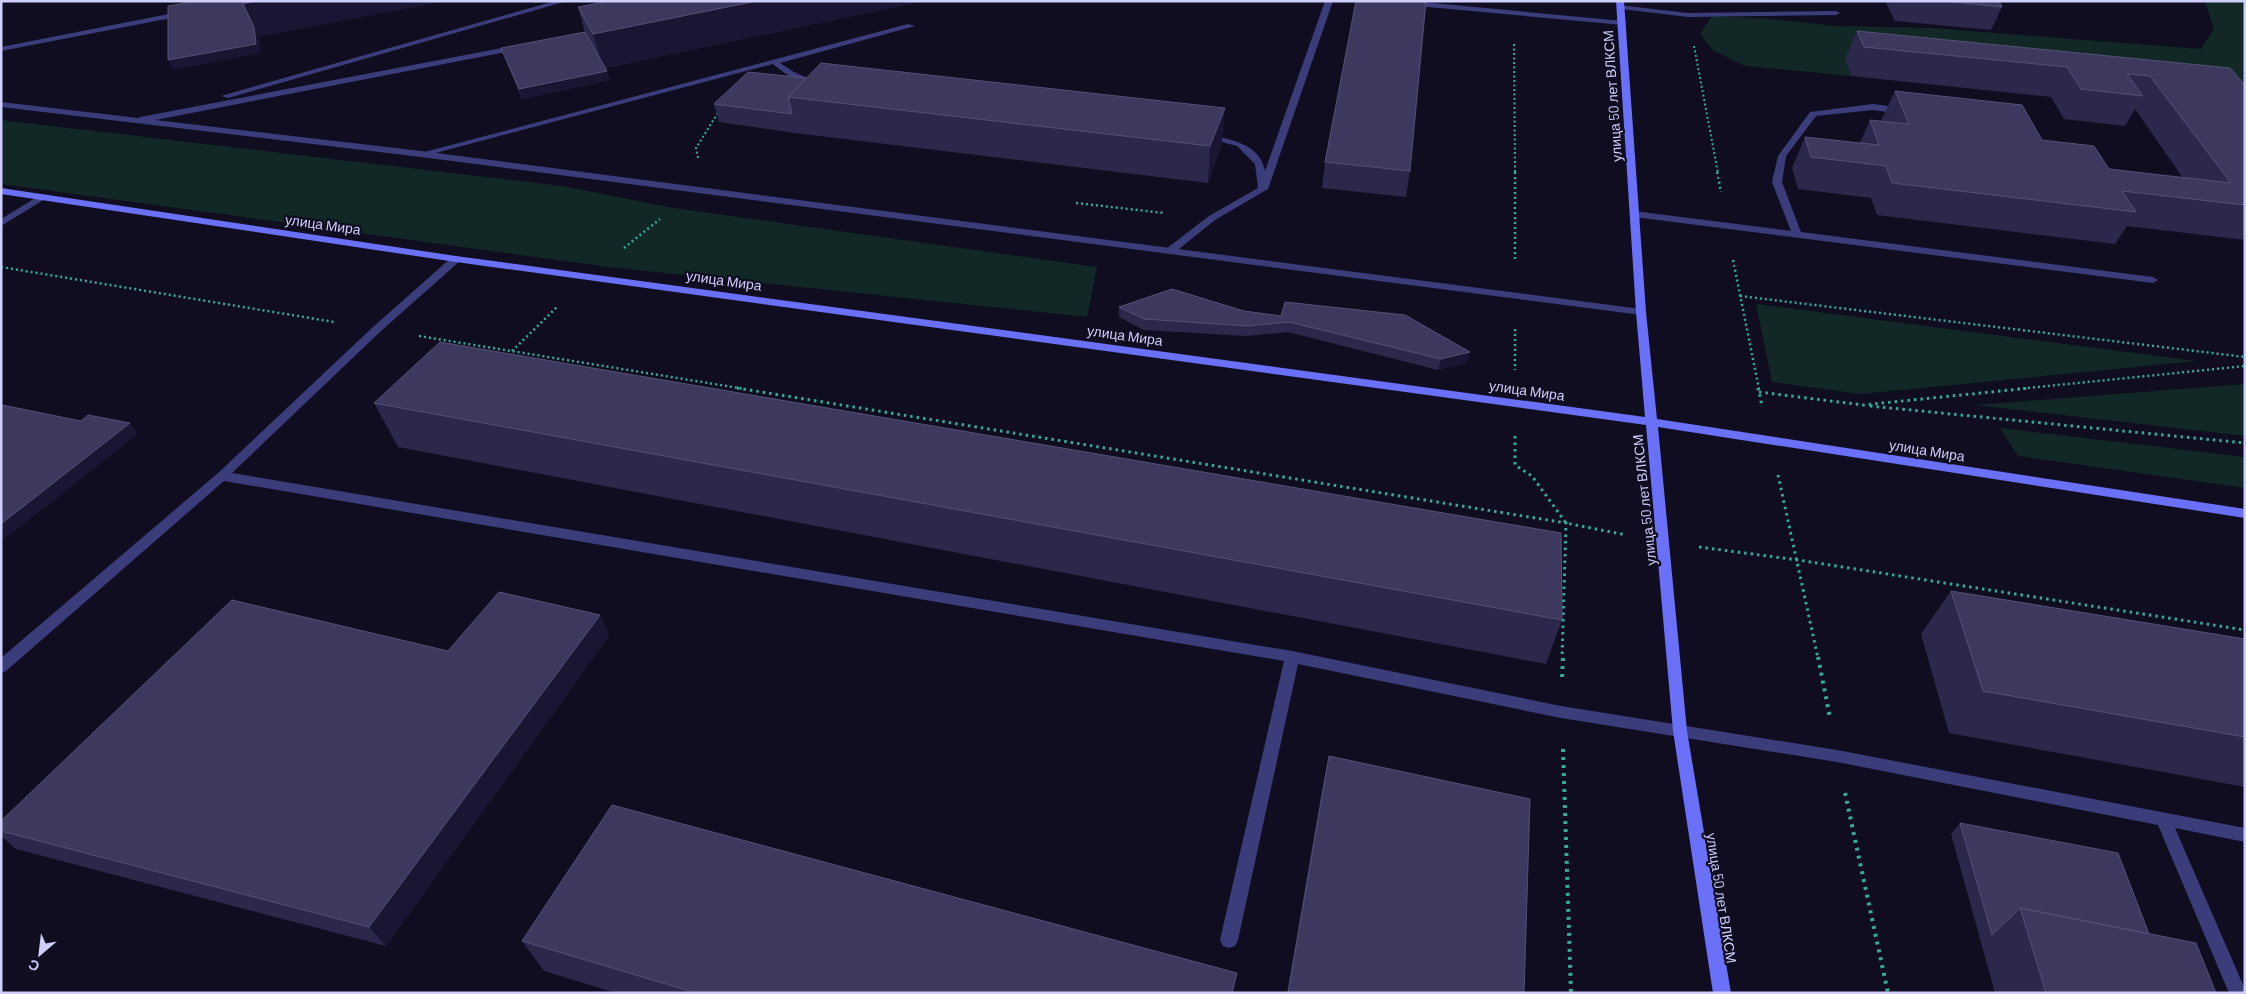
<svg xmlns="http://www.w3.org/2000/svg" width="2246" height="994" font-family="Barlow,sans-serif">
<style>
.green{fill:#112826}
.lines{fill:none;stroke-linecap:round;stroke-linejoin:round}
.path-far3{stroke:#34aa9b;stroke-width:2;stroke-dasharray:2 2.5;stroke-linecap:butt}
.path-far2{stroke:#34aa9b;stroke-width:2.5;stroke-dasharray:2 3;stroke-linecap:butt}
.path-far1{stroke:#34aa9b;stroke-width:3;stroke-dasharray:2.5 4;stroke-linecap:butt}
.path{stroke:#34aa9b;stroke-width:4;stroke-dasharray:3 5;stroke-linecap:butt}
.lane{fill:#3b3d7b;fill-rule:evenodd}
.street{fill:#3b3d7b;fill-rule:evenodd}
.secondary{fill:#6a70f7;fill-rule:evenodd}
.wall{fill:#2b284b}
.shaded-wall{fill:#191532}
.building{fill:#3d395e;stroke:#545177}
.labels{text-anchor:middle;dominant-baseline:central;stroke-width:4.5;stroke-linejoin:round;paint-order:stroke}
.street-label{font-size:14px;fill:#d0cefc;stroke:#0f0d1f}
</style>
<rect width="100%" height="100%" fill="#0f0d1f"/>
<path class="green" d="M 2205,1 L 2245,1 L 2245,140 L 2211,97 L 1846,59 L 1851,76 L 1745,66 L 1713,50 L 1700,34 L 1712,16 L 1770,19 L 1836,26 L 1933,28 L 2201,49 L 2214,29 Z
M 1,120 L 563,186 L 674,208 L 1097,267 L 1087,317 L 608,267 L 1,184 Z
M 1756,304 L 2197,361 L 1860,394 L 1772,382 Z
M 2245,384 L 2245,436 L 1975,405 Z
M 2000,428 L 2245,457 L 2245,488 L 2018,456 Z"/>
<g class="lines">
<path class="path-far3" d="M 1514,44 L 1515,173
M 1694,46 L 1718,173
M 698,158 L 696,148 L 719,111"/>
<path class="path-far2" d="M 1515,172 L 1515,262
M 1717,172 L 1721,192
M 1076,203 L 1164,213
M 624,248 L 660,219
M 1733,260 L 1759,389
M 1,267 L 334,322
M 1740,296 L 2245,357
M 1515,329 L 1515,370
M 419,336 L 745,389
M 512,351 L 557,307
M 2018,389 L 2245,366"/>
<path class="path-far1" d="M 737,388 L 1566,523 L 1562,658
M 1758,388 L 1762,406
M 1759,392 L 1863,405 L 2030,388
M 1870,406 L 2245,443
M 1515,436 L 1515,465 L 1532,476 L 1566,523 L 1626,535
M 1778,475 L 1818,658
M 1699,547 L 1798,560 L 2245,630"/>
<path class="path" d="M 1818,657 L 1830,718
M 1562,677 L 1563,657
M 1563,749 L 1571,993
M 1845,793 L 1888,993"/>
<path class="lane" d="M 555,1 L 567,1 L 228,98 L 221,96 Z
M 1325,1 L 1333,1 L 1268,189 L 1215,220 L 1174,253 L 1166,253 L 1166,249 L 1209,216 L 1258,188 L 1255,164 L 1237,146 L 1202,137 L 1206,134 C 1229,139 1260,143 1265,171 Z
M 1381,1 L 1411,1 L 1623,21 L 1627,23 L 1623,25 L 1384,3 Z
M 1618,5 L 1688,13 L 1836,11 L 1840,13 L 1836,15 L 1688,17 L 1621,9 L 1617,7 Z
M 184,11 L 188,13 L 187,15 L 1,51 L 1,47 Z
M 908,24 L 915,26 L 780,63 L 794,72 L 816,82 L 816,86 C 802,87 784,73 773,64 L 424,156 L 417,154 Z
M 518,45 L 522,47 L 521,49 L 140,123 L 136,120 L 140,117 Z
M 1873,104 L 1903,108 L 1907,111 L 1903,114 L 1873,110 L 1816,116 L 1786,156 L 1782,182 L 1801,232 L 2153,277 L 2158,280 L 2153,283 L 1634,217 L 1629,214 L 1634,211 L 1791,231 L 1772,182 L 1778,156 L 1810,112 Z
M 42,194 L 45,195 L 45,199 L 1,226 L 1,219 Z
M 456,256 L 461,259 L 460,261 L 381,331 L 232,473 L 1292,651 L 1561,706 L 1837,750 L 2245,828 L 2245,842 L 2175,828 L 2244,987 L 2245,993 L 2229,993 L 2158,825 L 1837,762 L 1561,718 L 1298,664 L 1238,940 L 1235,946 L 1229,948 L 1223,946 L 1220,940 L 1284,661 L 224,481 L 6,671 L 1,673 L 1,658 L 218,473 L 373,327 L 452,257 Z"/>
<path class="street" d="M 1,102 L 421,151 L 1641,309 L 1646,312 L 1641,315 L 421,157 L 1,107 Z"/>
<path class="secondary" d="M 1616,1 L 1624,1 L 1646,312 L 1657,419 L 2245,509 L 2245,518 L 1658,427 L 1687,731 L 1731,993 L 1713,993 L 1673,731 L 1646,425 L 456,262 L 1,194 L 1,188 L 456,256 L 1645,417 L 1636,312 Z"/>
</g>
<path class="wall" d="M 610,1 L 924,1 L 605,68 L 610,80 L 522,99 L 501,48 L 585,32 L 578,7 Z
M 1885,1 L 1999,1 L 2002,7 L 1991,30 L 1895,21 Z
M 1857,31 L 2245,85 L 2245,240 L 2127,226 L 2115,244 L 1877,215 L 1871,198 L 1798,189 L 1792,168 L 1805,137 L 1860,143 L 1870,120 L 1881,121 L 1895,91 L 2042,140 L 2109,169 L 2183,178 L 2135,109 L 2125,126 L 2064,119 L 2051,97 L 1851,76 L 1845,59 Z
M 748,72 L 1222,144 L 1208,183 L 795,133 L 719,122 L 714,104 Z
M 1325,162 L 1410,171 L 1406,197 L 1322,188 Z
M 1119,307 L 1244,311 L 1467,363 L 1438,370 L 1288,332 L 1246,336 L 1144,330 L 1119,317 Z
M 374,403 L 1562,620 L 1546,664 L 398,447 Z
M 1951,591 L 2245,639 L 2245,787 L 1949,733 L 1921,634 Z
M 600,615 L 609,636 L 386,946 L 16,849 L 1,836 L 1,821 L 448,651 Z
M 1329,756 L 1524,993 L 1287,993 L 1321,795 Z
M 1960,823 L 2149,934 L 2216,993 L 1995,993 L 1951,834 Z
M 522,941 L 1234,993 L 616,993 L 544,971 Z"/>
<path class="shaded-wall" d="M 251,1 L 447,1 L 259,37 L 259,36 L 261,53 L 173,70 L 168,60 L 243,4 Z
M 757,1 L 924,1 L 603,68 L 593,34 Z
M 607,71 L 610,80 L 522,99 L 519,89 Z
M 1225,108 L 1222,144 L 1208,183 L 1210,146 Z
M 1470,352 L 1467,363 L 1438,370 L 1441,359 Z
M 130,423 L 138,434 L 1,542 L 1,524 Z
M 600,615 L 609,636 L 386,946 L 369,927 Z
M 1237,973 L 1234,993 L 1232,993 Z"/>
<path class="building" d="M 197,1 L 243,1 L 243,4 L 254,27 L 256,44 L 168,60 L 168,6 Z
M 243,1 L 255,1 L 243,4 Z
M 610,1 L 757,1 L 593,34 L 578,7 Z
M 1356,1 L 1426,1 L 1410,171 L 1325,162 Z
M 1944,1 L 1999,1 L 2002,7 Z
M 1857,31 L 2230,68 L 2245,85 L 2245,205 L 2122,191 L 2136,212 L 1892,183 L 1886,166 L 1811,157 L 1805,137 L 1879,145 L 1870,120 L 1909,124 L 1895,91 L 2022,105 L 2042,140 L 2094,146 L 2109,169 L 2231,183 L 2150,76 L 2127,74 L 2143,96 L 2081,89 L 2067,67 L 1864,47 Z
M 585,32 L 607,71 L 519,89 L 501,48 Z
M 821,63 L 1225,108 L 1210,146 L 788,97 Z
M 748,72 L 806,78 L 788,97 L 792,114 L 714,104 Z
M 1172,289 L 1244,311 L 1281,316 L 1285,302 L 1405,315 L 1470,352 L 1441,359 L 1289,322 L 1247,326 L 1144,319 L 1119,307 Z
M 440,342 L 1561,533 L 1562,620 L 374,403 Z
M 2,405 L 81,421 L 88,415 L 130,423 L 1,524 L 1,406 Z
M 1951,591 L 2245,639 L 2245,737 L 1983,691 Z
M 499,592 L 600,615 L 369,927 L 1,831 L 1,821 L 232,600 L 448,651 Z
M 1329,756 L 1530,799 L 1524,993 L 1288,993 Z
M 612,805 L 1237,973 L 1232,993 L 696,993 L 522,941 Z
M 1960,823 L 2118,853 L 2149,934 L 2020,908 L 1992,935 Z
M 2020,908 L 2196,943 L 2216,993 L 2046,993 Z"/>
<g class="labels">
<g class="street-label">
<text transform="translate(1612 96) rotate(-94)">улица 50 лет ВЛКСМ</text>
<text transform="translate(323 224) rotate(8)">улица Мира</text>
<text transform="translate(724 280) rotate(8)">улица Мира</text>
<text transform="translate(1125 335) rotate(8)">улица Мира</text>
<text transform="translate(1527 390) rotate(8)">улица Мира</text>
<text transform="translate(1927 450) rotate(9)">улица Мира</text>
<text transform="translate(1644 500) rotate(-96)">улица 50 лет ВЛКСМ</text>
<text transform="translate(1722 898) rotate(81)">улица 50 лет ВЛКСМ</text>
</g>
</g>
<rect width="2246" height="994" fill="none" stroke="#d0cefc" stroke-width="5"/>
<g transform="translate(40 954) rotate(208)" stroke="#0f0d1f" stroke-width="4" paint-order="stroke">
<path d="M0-4L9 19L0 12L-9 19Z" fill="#d0cefc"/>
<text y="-8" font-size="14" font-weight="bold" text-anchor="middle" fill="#d0cefc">С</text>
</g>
</svg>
